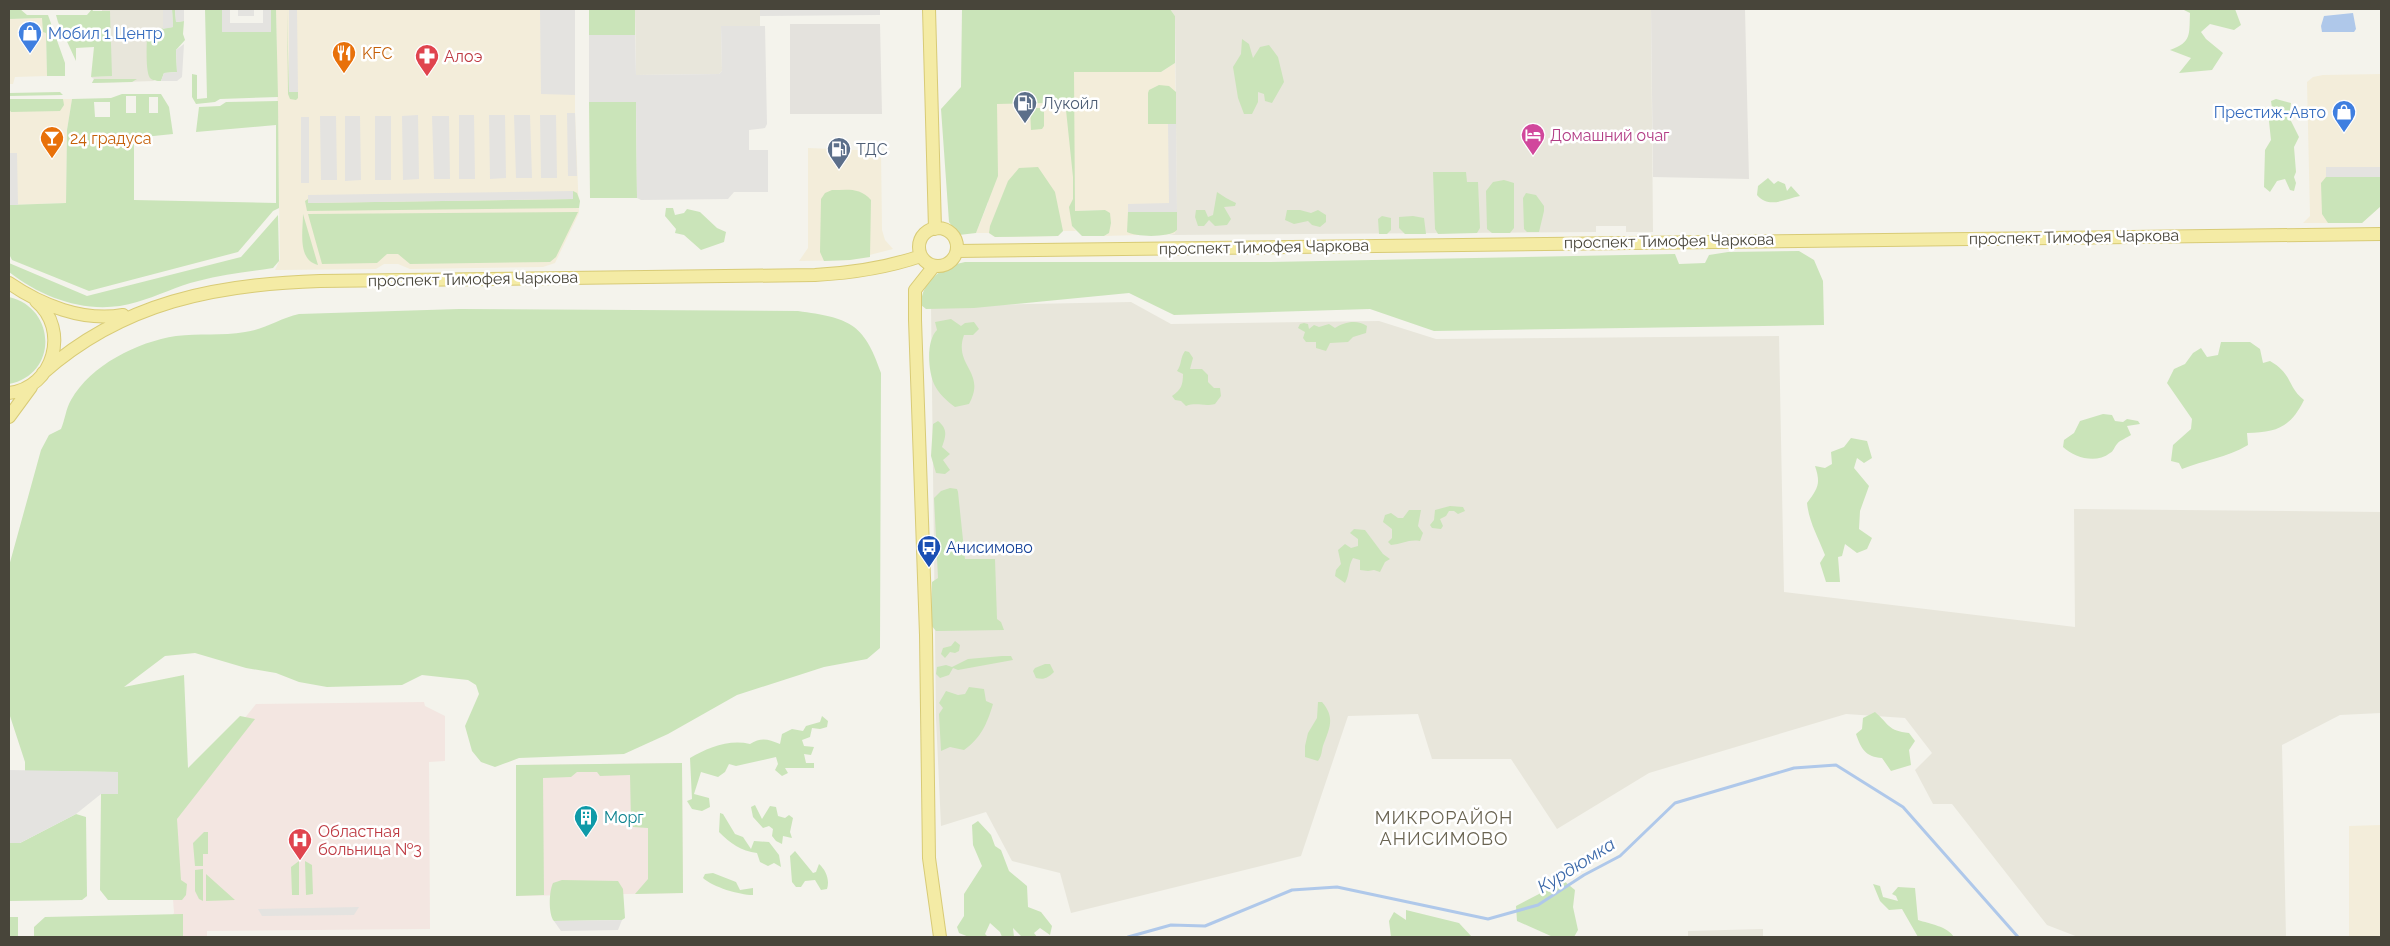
<svg xmlns="http://www.w3.org/2000/svg" width="2390" height="946" font-family="Raleway,sans-serif">
<style>
.residential{fill:#e8e6db}
.commercial{fill:#f3edda}
.industrial{fill:#e4e2dd}
.medical{fill:#f3e6e1}
.green{fill:#cae4b9;fill-rule:evenodd}
.parking{fill:#e4e3e0}
.water{fill:#afc8ea}
.lines{fill:none;stroke-linecap:round;stroke-linejoin:round}
.stream{stroke:#afc8ea;stroke-width:3}
.major-casing{stroke:#d8cb76;stroke-width:14}
.major{stroke:#f4eba5;stroke-width:12}
.labels{text-anchor:middle;dominant-baseline:central;stroke-width:5;stroke-linejoin:round;paint-order:stroke}
.shop-label{font-size:16px;fill:#366cbe;stroke:#fff;text-anchor:start}
.food-label{font-size:16px;fill:#c56008;stroke:#fff;text-anchor:start}
.health-label{font-size:16px;fill:#be3a42;stroke:#fff;text-anchor:start}
.service-label{font-size:16px;fill:#4e5e75;stroke:#fff;text-anchor:start}
.hotel-label{font-size:16px;fill:#b23c85;stroke:#fff;text-anchor:start}
.street-label{font-size:16px;fill:#48453a;stroke:#fff}
.transit-label{font-size:16px;fill:#164399;stroke:#fff;text-anchor:start}
.culture-label{font-size:16px;fill:#0d838f;stroke:#fff;text-anchor:start}
.neighbourhood-label{font-size:18px;letter-spacing:1px;fill:#6a6452;stroke:#fff}
.water-label{font-size:18px;font-style:italic;fill:#3d6aaa;stroke:#fff}
</style>
<rect width="100%" height="100%" fill="#f4f3ec"/>
<path class="residential" d="M 102,9 L 172,9 L 173,27 L 151,30 L 150,77 L 154,81 L 92,83 L 94,79 L 91,77 L 111,76 L 110,11 L 102,11 Z
M 635,9 L 760,9 L 760,26 L 721,26 L 722,71 L 719,74 L 636,75 Z
M 1170,9 L 1651,9 L 1653,232 L 1626,232 L 1626,226 L 1596,226 L 1596,232 L 1168,235 L 1174,234 L 1177,230 L 1175,16 Z
M 1131,302 L 1171,324 L 1379,321 L 1436,339 L 1779,336 L 1784,592 L 2075,627 L 2074,509 L 2381,512 L 2381,713 L 2340,715 L 2282,745 L 2286,937 L 2078,937 L 2047,925 L 1952,804 L 1933,804 L 1915,770 L 1932,753 L 1905,718 L 1846,714 L 1649,773 L 1557,829 L 1511,759 L 1432,759 L 1418,714 L 1348,716 L 1301,856 L 1071,913 L 1060,873 L 1012,861 L 986,812 L 941,826 L 936,718 L 931,306 Z
M 1763,929 L 1763,937 L 1688,937 L 1688,931 Z"/>
<path class="commercial" d="M 276,9 L 575,9 L 575,113 L 579,213 L 555,263 L 543,267 L 410,269 L 398,264 L 384,264 L 376,269 L 275,270 L 280,259 Z
M 9,14 L 9,19 L 43,18 L 43,32 L 46,32 L 47,76 L 15,77 L 13,84 L 9,84 Z
M 1175,63 L 1177,230 L 1174,234 L 1104,236 L 1109,233 L 1105,210 L 1075,211 L 1073,199 L 1072,226 L 1076,231 L 1063,231 L 1058,236 L 995,237 L 989,233 L 976,233 L 988,203 L 975,72 L 1161,72 Z
M 2381,74 L 2381,206 L 2362,223 L 2303,223 L 2310,216 L 2307,82 L 2313,77 L 2323,75 Z
M 9,99 L 72,99 L 67,130 L 66,203 L 9,205 Z
M 808,148 L 881,151 L 882,230 L 885,240 L 893,249 L 850,260 L 799,261 L 808,248 Z
M 2381,825 L 2381,937 L 2349,937 L 2349,826 Z"/>
<path class="industrial" d="M 1651,9 L 1745,9 L 1749,179 L 1653,177 Z
M 790,24 L 880,24 L 882,114 L 790,114 Z"/>
<path class="medical" d="M 424,702 L 425,706 L 445,716 L 445,761 L 429,762 L 430,929 L 207,931 L 207,937 L 170,937 L 170,919 L 174,913 L 167,815 L 256,704 Z
M 682,763 L 683,893 L 516,896 L 516,765 Z"/>
<path class="green" d="M 9,9 L 20,9 L 27,15 L 48,15 L 65,63 L 65,76 L 47,76 L 46,33 L 43,32 L 42,18 L 9,19 Z
M 92,9 L 93,11 L 110,11 L 112,76 L 91,77 L 94,47 L 76,48 L 76,61 L 58,22 L 56,15 L 87,15 Z
M 172,9 L 175,9 L 176,22 L 184,21 L 183,34 L 185,40 L 176,50 L 177,72 L 164,73 L 161,81 C 157,81 153,81 150,78 C 145,71 147,43 147,33 L 151,30 L 173,27 Z
M 205,9 L 222,9 L 222,32 L 271,31 L 271,9 L 276,9 L 278,97 L 220,99 L 215,102 L 196,104 L 192,97 L 192,74 L 197,75 L 197,99 L 207,98 Z
M 287,9 L 289,92 L 298,92 L 298,98 L 296,100 L 290,99 L 288,94 Z
M 589,9 L 635,9 L 635,35 L 589,35 Z
M 962,9 L 1170,9 L 1175,16 L 1175,63 L 1161,72 L 1074,72 L 1075,211 L 1105,210 L 1110,213 L 1111,223 L 1109,233 L 1104,236 L 1082,236 L 1072,226 L 1069,207 L 1073,199 L 1073,177 L 1066,110 L 1052,109 L 1047,103 L 997,104 L 998,176 L 976,233 L 959,235 L 949,222 L 941,109 L 961,87 Z
M 2182,9 L 2235,9 L 2241,25 L 2234,30 L 2210,24 L 2201,32 L 2206,39 L 2223,53 L 2212,70 L 2179,73 L 2191,58 L 2170,50 C 2192,42 2189,35 2190,13 Z
M 1242,39 L 1249,44 L 1253,58 L 1260,47 L 1269,45 L 1278,57 L 1284,82 L 1272,103 L 1265,101 L 1264,94 L 1258,92 L 1258,102 L 1252,114 L 1244,114 L 1238,98 L 1233,67 L 1241,54 Z
M 94,79 L 137,79 L 132,82 L 92,83 Z
M 1159,85 L 1169,86 L 1176,92 L 1176,124 L 1148,124 L 1148,93 L 1149,90 Z
M 60,92 L 63,95 L 9,96 L 9,93 Z
M 122,94 L 161,94 L 169,107 L 173,134 L 134,138 L 134,200 L 276,203 L 276,125 L 196,132 L 199,107 L 220,106 L 226,102 L 278,101 L 279,208 L 273,211 L 238,252 L 89,291 L 12,260 L 9,254 L 9,205 L 66,203 L 67,130 L 72,99 L 111,98 ZM 126,96 L 136,96 L 136,113 L 126,113 ZM 149,97 L 158,97 L 158,113 L 149,113 ZM 94,102 L 110,102 L 110,117 L 95,117 Z
M 9,99 L 63,99 L 64,105 L 60,111 L 11,112 L 9,109 Z
M 2276,99 L 2291,103 L 2289,117 L 2299,137 L 2294,147 L 2296,172 L 2294,177 L 2296,183 L 2294,191 L 2290,190 L 2285,179 L 2277,181 L 2270,192 L 2264,187 L 2265,150 L 2271,140 L 2268,112 L 2272,108 L 2271,101 Z
M 589,102 L 636,102 L 637,198 L 590,198 Z
M 1030,108 L 1040,108 L 1044,112 L 1044,126 L 1042,129 L 1031,130 Z
M 1038,167 L 1055,192 L 1063,231 L 1058,236 L 995,237 L 989,233 L 990,226 L 1008,181 L 1019,168 Z
M 1433,172 L 1466,172 L 1467,182 L 1478,182 L 1480,228 L 1477,233 L 1438,234 L 1435,229 Z
M 2326,177 L 2381,177 L 2381,206 L 2362,223 L 2328,223 L 2322,214 L 2321,183 Z
M 1768,178 L 1774,184 L 1778,181 L 1785,184 L 1787,191 L 1791,186 L 1800,196 C 1785,199 1769,209 1757,195 L 1758,186 Z
M 1504,180 L 1514,183 L 1514,228 L 1510,233 L 1492,233 L 1487,229 L 1486,191 L 1493,182 Z
M 832,190 C 847,190 860,187 871,200 L 870,257 L 850,260 L 824,261 L 820,252 L 821,199 L 825,193 Z
M 573,191 L 577,193 L 580,201 L 579,208 L 307,211 L 305,201 L 308,199 L 308,203 L 573,199 Z
M 1217,192 C 1223,196 1229,200 1236,203 L 1235,206 L 1224,207 L 1231,219 L 1227,225 L 1215,226 L 1209,220 L 1204,226 L 1198,226 L 1195,217 L 1196,210 L 1205,210 L 1208,217 L 1213,215 Z
M 1526,193 L 1536,195 L 1544,206 L 1544,211 L 1539,232 L 1527,232 L 1524,229 L 1523,198 Z
M 666,208 L 673,208 L 675,215 L 684,213 L 687,209 L 700,212 L 717,228 L 726,232 L 724,242 L 701,250 L 684,235 L 675,233 L 676,229 L 665,216 Z
M 1287,210 L 1300,210 L 1311,213 L 1318,210 L 1326,215 L 1326,222 L 1320,227 L 1312,225 L 1308,221 L 1294,224 L 1285,220 Z
M 578,212 L 556,257 L 550,262 L 410,264 L 398,254 L 387,254 L 377,263 L 322,264 L 308,214 Z
M 1128,212 L 1177,212 L 1177,230 C 1170,238 1135,237 1127,232 Z
M 303,214 L 318,265 C 297,260 303,230 303,214 Z
M 278,215 L 279,261 L 273,268 C 248,272 223,274 198,281 C 177,286 158,296 137,302 C 92,316 45,300 9,272 L 9,263 L 87,296 L 241,257 Z
M 1382,216 L 1391,218 L 1391,230 L 1387,234 L 1379,234 L 1378,219 Z
M 1413,216 L 1424,218 L 1426,234 L 1405,234 L 1399,228 L 1399,217 Z
M 1799,251 L 1814,260 L 1823,281 L 1824,325 L 1434,331 L 1370,309 L 1174,315 L 1129,293 L 974,308 L 926,309 L 921,305 C 921,281 943,266 965,262 L 1269,262 L 1675,254 L 1679,264 L 1705,263 L 1709,255 L 1728,252 Z
M 9,297 C 57,308 58,375 9,384 Z
M 459,309 L 798,311 C 848,318 864,322 881,373 L 880,648 L 867,659 L 824,667 L 737,695 L 668,734 L 624,754 L 519,758 L 495,767 L 481,762 L 472,751 L 465,726 L 479,694 L 476,685 L 468,680 L 422,675 L 402,685 L 327,687 L 299,682 L 276,673 L 246,668 L 195,653 L 165,656 L 124,687 L 184,675 L 188,768 L 240,716 L 255,719 L 177,819 L 181,880 L 187,884 L 186,895 L 182,900 L 108,900 L 100,890 L 101,794 L 118,772 L 25,771 L 25,762 L 9,713 L 9,566 L 41,450 L 49,435 L 61,429 C 65,420 66,408 71,400 C 91,365 137,342 176,336 C 199,333 222,336 245,332 C 264,330 280,318 299,314 Z
M 951,319 L 961,326 L 965,323 L 974,322 L 979,329 L 973,335 L 964,335 C 953,366 987,372 969,404 L 955,407 C 947,401 938,393 934,384 C 928,370 926,341 937,330 L 935,322 Z
M 1304,323 L 1308,324 L 1309,329 L 1314,325 L 1319,327 L 1329,324 L 1335,328 C 1344,322 1357,319 1367,326 L 1366,333 L 1353,337 L 1348,342 L 1330,343 L 1326,351 L 1316,348 L 1316,342 L 1306,342 L 1303,338 L 1305,332 L 1298,328 L 1300,324 Z
M 2221,342 L 2250,342 L 2260,349 L 2263,363 L 2270,361 C 2293,374 2287,387 2304,400 C 2290,428 2277,432 2247,433 L 2248,445 C 2226,458 2204,460 2182,469 L 2179,463 L 2171,461 L 2173,445 L 2191,429 L 2192,419 L 2167,383 L 2174,369 L 2185,364 L 2193,353 L 2201,348 L 2207,357 L 2218,355 Z
M 1185,351 L 1189,352 L 1193,358 L 1190,369 L 1202,369 L 1208,375 L 1208,382 L 1214,388 L 1220,388 L 1221,396 L 1215,404 C 1204,407 1197,402 1186,406 L 1181,401 L 1175,400 L 1172,396 C 1181,390 1183,385 1183,374 L 1177,371 C 1182,364 1180,358 1185,351 Z
M 2103,414 L 2112,415 L 2115,421 L 2123,422 L 2127,419 L 2138,421 L 2140,424 L 2127,426 L 2131,435 C 2127,438 2120,440 2117,444 C 2114,447 2114,451 2110,453 C 2096,464 2075,458 2063,447 L 2064,440 L 2074,433 L 2080,421 Z
M 938,421 C 948,429 946,436 942,447 L 950,454 L 943,460 L 950,470 L 945,474 L 936,473 L 931,456 L 933,424 Z
M 1851,438 L 1867,441 L 1872,458 L 1864,463 L 1857,458 L 1854,468 L 1869,486 L 1860,511 L 1859,529 L 1872,538 L 1867,549 L 1857,553 L 1845,544 L 1842,556 L 1838,557 L 1840,582 L 1826,582 L 1820,563 L 1825,555 C 1818,537 1809,522 1807,503 C 1818,488 1821,484 1815,466 L 1825,468 L 1832,464 L 1831,452 L 1844,447 Z
M 950,488 L 957,489 L 958,492 L 965,559 L 995,559 L 997,619 L 1001,622 L 1004,630 L 941,631 L 936,631 L 931,625 L 932,582 L 938,578 L 934,498 L 941,491 Z
M 1450,506 L 1463,507 L 1465,511 L 1458,514 L 1454,511 L 1449,511 L 1446,516 L 1440,519 L 1443,526 L 1441,529 L 1432,528 L 1430,525 L 1434,520 L 1435,510 Z
M 1409,510 L 1421,510 L 1418,526 L 1423,533 L 1420,541 C 1409,539 1402,544 1391,545 L 1388,542 L 1392,538 L 1392,529 L 1383,522 L 1385,515 L 1391,513 L 1398,518 L 1403,518 Z
M 1354,529 L 1365,530 L 1383,554 L 1390,559 L 1385,562 L 1380,572 L 1374,570 L 1368,571 L 1360,570 L 1360,560 L 1353,558 C 1348,566 1350,574 1345,583 L 1335,576 L 1336,570 L 1341,564 L 1338,550 L 1345,544 L 1351,548 L 1358,546 L 1358,539 L 1350,533 Z
M 955,641 L 960,645 L 959,651 L 955,653 L 950,652 L 945,658 L 941,654 L 943,648 L 951,646 Z
M 1002,656 L 1011,656 L 1013,660 L 958,670 L 953,668 L 949,675 L 940,678 L 936,674 L 937,667 L 946,665 L 952,667 L 968,659 Z
M 1045,664 L 1050,664 L 1054,672 C 1048,678 1044,680 1036,678 L 1033,671 L 1035,668 Z
M 969,687 L 984,689 L 986,701 L 993,704 C 987,724 981,738 964,750 L 950,747 L 941,751 L 939,714 L 943,708 L 939,703 L 946,691 L 958,695 L 965,694 Z
M 1318,702 L 1322,702 C 1335,717 1330,727 1324,743 C 1321,750 1323,754 1318,761 L 1305,757 L 1305,746 L 1308,733 L 1317,718 Z
M 1875,712 C 1889,724 1888,731 1909,733 L 1915,741 L 1909,750 L 1911,765 L 1891,771 L 1882,758 C 1866,757 1861,749 1856,734 L 1862,729 L 1863,718 Z
M 822,716 L 828,721 L 827,727 L 820,729 L 812,728 L 810,737 L 802,740 L 804,746 L 814,747 L 811,755 L 804,754 L 806,763 L 814,763 L 814,768 L 785,768 L 788,773 L 782,776 L 775,770 L 778,764 L 776,757 L 736,766 L 729,764 L 725,772 L 718,777 L 701,772 L 694,794 L 709,798 L 710,807 L 702,811 L 692,809 L 687,801 L 692,799 L 690,758 C 707,748 729,739 750,744 C 761,737 768,739 780,744 L 782,734 L 792,729 L 803,731 L 806,726 L 820,722 Z
M 682,763 L 683,893 L 635,894 L 648,879 L 648,828 L 633,827 L 631,822 L 630,775 L 600,776 L 597,772 L 577,772 L 571,777 L 543,778 L 544,895 L 516,896 L 516,765 Z
M 755,805 L 762,819 L 770,806 L 776,807 L 778,816 L 785,818 L 789,815 L 793,818 L 790,832 L 792,838 L 783,836 L 782,844 L 776,841 L 772,836 L 773,829 L 769,826 L 763,828 L 753,817 L 751,807 Z
M 720,813 L 723,814 L 735,834 L 743,837 L 751,849 L 754,841 L 769,842 L 779,855 L 781,867 L 774,863 L 768,866 L 760,862 L 757,853 C 741,851 730,843 719,832 Z
M 76,814 L 86,817 L 87,896 L 82,900 L 9,901 L 9,843 L 20,843 Z
M 978,821 L 991,835 L 995,846 L 1001,850 L 1009,871 L 1027,886 L 1028,907 L 1041,912 L 1052,926 L 1050,935 L 1040,928 L 1034,933 L 1037,937 L 1022,937 L 1013,928 L 1014,937 L 1002,937 L 1000,932 L 990,923 L 985,934 L 988,937 L 969,937 L 959,933 L 957,927 L 964,916 L 964,894 L 982,866 L 973,845 L 972,825 Z
M 204,832 L 208,832 L 208,854 L 203,854 L 203,866 L 195,866 L 193,843 Z
M 795,851 L 813,873 L 816,872 L 819,864 C 826,870 830,880 827,889 L 821,890 L 815,880 L 805,881 L 801,887 L 796,887 L 792,882 L 790,856 Z
M 299,861 L 299,895 L 292,895 L 291,867 Z
M 305,861 L 312,865 L 313,894 L 306,895 Z
M 203,869 L 203,901 L 199,899 L 195,891 L 195,870 Z
M 713,873 L 736,882 L 740,890 L 753,888 L 753,895 C 739,895 713,887 703,878 L 705,874 Z
M 206,874 L 235,900 L 206,901 Z
M 562,880 L 618,881 L 623,889 L 625,918 L 622,920 L 554,921 C 548,914 549,891 553,883 Z
M 1564,881 L 1575,890 L 1573,907 L 1578,930 L 1574,937 L 1553,937 L 1517,921 L 1516,906 Z
M 1873,884 L 1880,886 L 1883,897 L 1898,901 L 1896,896 L 1892,894 L 1898,887 L 1915,888 L 1918,920 C 1930,924 1947,926 1954,937 L 1918,937 L 1902,909 L 1889,910 L 1880,901 Z
M 1406,910 L 1459,923 L 1472,937 L 1391,937 L 1389,921 L 1394,912 L 1406,920 Z
M 183,914 L 183,937 L 34,937 L 34,927 L 45,917 Z
M 9,917 L 18,917 L 18,937 L 9,937 Z"/>
<path class="parking" d="M 172,9 L 173,27 L 163,29 L 163,10 Z
M 175,9 L 184,9 L 184,21 L 176,22 Z
M 222,9 L 230,9 L 230,23 L 263,23 L 263,9 L 271,9 L 271,32 L 222,32 Z
M 238,9 L 254,9 L 254,16 L 238,16 Z
M 289,9 L 297,9 L 298,92 L 289,92 Z
M 540,9 L 575,9 L 575,95 L 541,94 Z
M 760,9 L 880,9 L 880,15 L 760,16 Z
M 721,26 L 765,26 L 767,124 L 765,128 L 749,130 L 749,150 L 768,150 L 768,192 L 734,192 L 728,199 L 641,200 L 637,198 L 636,102 L 589,102 L 589,35 L 635,35 L 636,75 L 719,74 L 722,71 Z
M 184,44 L 182,77 L 177,81 L 161,81 L 164,73 L 177,72 L 176,50 Z
M 567,113 L 575,113 L 577,176 L 568,176 Z
M 418,115 L 419,179 L 403,180 L 402,116 Z
M 459,115 L 474,115 L 475,179 L 459,179 Z
M 489,115 L 505,115 L 506,178 L 490,179 Z
M 514,115 L 530,115 L 532,178 L 516,178 Z
M 540,115 L 556,115 L 557,178 L 541,178 Z
M 320,116 L 336,116 L 337,180 L 321,180 Z
M 345,116 L 360,116 L 361,180 L 345,181 Z
M 375,116 L 391,116 L 391,180 L 375,180 Z
M 432,116 L 449,116 L 450,179 L 434,179 Z
M 301,117 L 309,117 L 309,183 L 301,183 Z
M 1168,124 L 1176,124 L 1177,212 L 1128,212 L 1128,204 L 1169,203 Z
M 9,153 L 17,153 L 18,205 L 10,205 Z
M 2326,167 L 2381,167 L 2381,177 L 2326,177 Z
M 573,191 L 573,199 L 308,203 L 308,195 Z
M 9,770 L 118,772 L 118,794 L 101,794 L 76,814 L 20,843 L 9,843 Z
M 359,907 L 354,915 L 262,916 L 258,909 Z
M 622,920 L 618,930 L 561,931 L 554,921 Z"/>
<path class="water" d="M 2353,13 L 2356,29 L 2354,32 L 2322,32 L 2321,26 L 2324,16 Z"/>
<g class="lines">
<path class="stream" d="M 1128,937 L 1171,925 L 1205,926 L 1292,890 L 1337,887 L 1488,919 L 1538,905 L 1584,875 L 1620,856 L 1675,803 L 1794,768 L 1836,765 L 1903,807 L 2018,937"/>
<g class="major-casing">
<path id="major" d="M 929,9 L 935,229
M919 247a19 19 0 1 1 38 0a19 19 0 1 1-38 0Z
M 957,251 L 2381,234
M 934,266 L 915,290 L 915,320 L 926,635 L 929,858 L 940,937
M 9,283 C 41,305 83,322 123,315
M 43,373 C 123,302 217,284 320,281 L 815,275 C 852,273 886,268 921,256
M 9,393 C 54,388 70,329 36,301
M 9,417 L 31,387"/>
</g>
<use href="#major" class="major"/>
</g>
<defs>
<g id="shop-pin" transform="scale(1.25)"><path d="M0 17L-7.5 6A9.5 9.5 0 1 1 7.5 6Z" fill="#3f7fe0" stroke="#fff"/><path d="M-5-2.5h2.3a2.7 3.5 0 0 1 5.4 0H5L5.5 6h-11ZM-1.5-2.5h3a1.5 2.3 0 0 0-3 0Z" fill="#fff"/></g>
<g id="restaurant-pin" transform="scale(1.25)"><path d="M0 17L-7.5 6A9.5 9.5 0 1 1 7.5 6Z" fill="#e8710a" stroke="#fff"/><path d="M-5-6h1v4h1v-4h1v4h1v-4h1v5L-1.5 .5V6h-2V.5L-5-1ZM5-6V6H3V1.5H1.5Q1.5-4 5-6Z" fill="#fff"/></g>
<g id="pharmacy-pin" transform="scale(1.25)"><path d="M0 17L-7.5 6A9.5 9.5 0 1 1 7.5 6Z" fill="#e0444e" stroke="#fff"/><path d="M-2-6h4v4h4v4h-4v4h-4v-4h-4v-4h4Z" fill="#fff"/></g>
<g id="fuel-pin" transform="scale(1.25)"><path d="M0 17L-7.5 6A9.5 9.5 0 1 1 7.5 6Z" fill="#5c6f8a" stroke="#fff"/><path d="M-5.5-6h7V0h2V4h1.3V-2.5L3-4.5l.8-.8L6-3V5H2.5V1h-1V6h-7ZM-4.2-4.7v3.2H.2V-4.7Z" fill="#fff"/></g>
<g id="hotel-pin" transform="scale(1.25)"><path d="M0 17L-7.5 6A9.5 9.5 0 1 1 7.5 6Z" fill="#d1479c" stroke="#fff"/><path d="M-6-4.5h1.5V1H6V5H4.5V3h-9V5H-6ZM-4 0a1.8 1.8 0 1 1 3.6 0ZM.5 0V-2.5h3Q6-2.5 6 0Z" fill="#fff"/></g>
<g id="bar-pin" transform="scale(1.25)"><path d="M0 17L-7.5 6A9.5 9.5 0 1 1 7.5 6Z" fill="#e8710a" stroke="#fff"/><path d="M-6-5H6L.8 .8V4.5H3.5V6h-7V4.5H-.8V.8Z" fill="#fff"/></g>
<g id="bus-pin" transform="scale(1.25)"><path d="M0 17L-7.5 6A9.5 9.5 0 1 1 7.5 6Z" fill="#1a4fb4" stroke="#fff"/><path d="M-5-6H5V4H4V6H2V4H-2V6H-4V4H-5ZM-3.5-4V0h7V-4ZM-3.5 1.2v1.5H-2V1.2ZM2 1.2v1.5H3.5V1.2Z" fill="#fff"/></g>
<g id="building-pin" transform="scale(1.25)"><path d="M0 17L-7.5 6A9.5 9.5 0 1 1 7.5 6Z" fill="#0f9aa8" stroke="#fff"/><path d="M-4-6H4V6H1V3H-1V6H-4ZM-2.5-4.3h1.7v1.8h-1.7ZM.8-4.3h1.7v1.8H.8ZM-2.5-1h1.7V.8h-1.7ZM.8-1h1.7V.8H.8Z" fill="#fff"/></g>
<g id="hospital-pin" transform="scale(1.25)"><path d="M0 17L-7.5 6A9.5 9.5 0 1 1 7.5 6Z" fill="#e0444e" stroke="#fff"/><path d="M-5-5h3v3.5h4V-5h3V5h-3V1.5h-4V5h-3Z" fill="#fff"/></g>
</defs>
<g fill-rule="evenodd">
<use href="#shop-pin" x="30" y="33"/>
<use href="#restaurant-pin" x="344" y="53"/>
<use href="#pharmacy-pin" x="427" y="56"/>
<use href="#fuel-pin" x="1025" y="103"/>
<use href="#shop-pin" x="2344" y="112"/>
<use href="#hotel-pin" x="1533" y="135"/>
<use href="#bar-pin" x="52" y="138"/>
<use href="#fuel-pin" x="839" y="149"/>
<use href="#bus-pin" x="929" y="547"/>
<use href="#building-pin" x="586" y="817"/>
<use href="#hospital-pin" x="300" y="840"/>
</g>
<g class="labels">
<g class="shop-label">
<text x="48" y="33">Мобил 1 Центр</text>
<text x="2326" y="112" text-anchor="end">Престиж-Авто</text>
</g>
<g class="food-label">
<text x="362" y="53">KFC</text>
<text x="70" y="138">24 градуса</text>
</g>
<g class="health-label">
<text x="444" y="56">Алоэ</text>
<text x="318" y="831">Областная<tspan x="318" dy="18">больница №3</tspan></text>
</g>
<g class="service-label">
<text x="1042" y="103">Лукойл</text>
<text x="856" y="149">ТДС</text>
</g>
<g class="hotel-label">
<text x="1550" y="135">Домашний очаг</text>
</g>
<g class="street-label">
<text transform="translate(2074 237) rotate(-1)">проспект Тимофея Чаркова</text>
<text transform="translate(1669 241) rotate(-1)">проспект Тимофея Чаркова</text>
<text transform="translate(1264 247) rotate(-1)">проспект Тимофея Чаркова</text>
<text transform="translate(473 279) rotate(-1)">проспект Тимофея Чаркова</text>
</g>
<g class="transit-label">
<text x="946" y="547">Анисимово</text>
</g>
<g class="culture-label">
<text x="604" y="817">Морг</text>
</g>
<g class="neighbourhood-label">
<text x="1444" y="817">МИКРОРАЙОН<tspan x="1444" dy="21">АНИСИМОВО</tspan></text>
</g>
<g class="water-label">
<text transform="translate(1576 865) rotate(-32)">Курдюмка</text>
</g>
</g>
<rect width="2390" height="946" fill="none" stroke="#48453a" stroke-width="20"/>
</svg>
